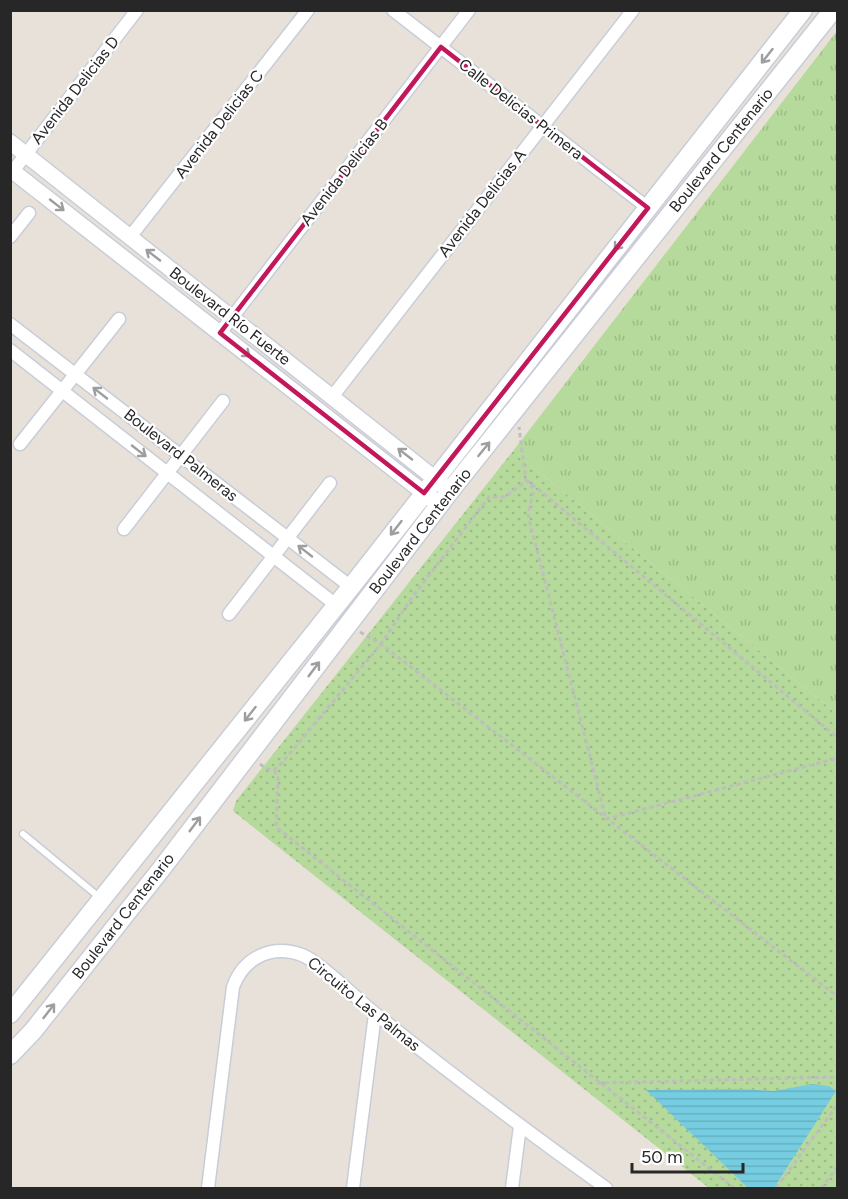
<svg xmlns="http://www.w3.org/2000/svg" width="848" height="1199" font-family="Figtree,sans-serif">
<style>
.grass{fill:url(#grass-tufts)}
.park{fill:url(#park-dots)}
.water{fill:url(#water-rules)}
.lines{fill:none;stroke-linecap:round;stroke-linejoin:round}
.service-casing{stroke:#c8cdd8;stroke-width:9}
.minor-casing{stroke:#c8cdd8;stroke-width:15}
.tertiary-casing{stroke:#c8cdd8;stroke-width:18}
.secondary-casing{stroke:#c8cdd8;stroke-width:21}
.path{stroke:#bebebe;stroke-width:3;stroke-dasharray:4.5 3;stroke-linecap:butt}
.service{stroke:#fff;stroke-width:6}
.minor{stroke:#fff;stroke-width:12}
.tertiary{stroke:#fff;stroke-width:15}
.secondary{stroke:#fff;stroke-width:18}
.oneway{stroke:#9e9e9e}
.marked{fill:none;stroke:#c2185b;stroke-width:4.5;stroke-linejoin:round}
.labels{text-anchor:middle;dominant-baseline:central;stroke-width:4.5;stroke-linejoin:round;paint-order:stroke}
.street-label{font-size:16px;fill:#272727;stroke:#fff}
</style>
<defs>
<pattern id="grass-tufts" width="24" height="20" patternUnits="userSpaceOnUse" patternTransform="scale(1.5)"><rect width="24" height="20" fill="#b6da9b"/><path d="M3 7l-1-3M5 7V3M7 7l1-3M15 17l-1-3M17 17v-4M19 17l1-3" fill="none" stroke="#9cbb86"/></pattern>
<pattern id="park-dots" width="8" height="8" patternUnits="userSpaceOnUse" patternTransform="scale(1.5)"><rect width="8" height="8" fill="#b6da9b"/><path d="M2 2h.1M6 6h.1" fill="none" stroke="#9cbb86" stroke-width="1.8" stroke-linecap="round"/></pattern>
<pattern id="water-rules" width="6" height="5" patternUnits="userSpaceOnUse" patternTransform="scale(1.5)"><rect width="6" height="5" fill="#76cde1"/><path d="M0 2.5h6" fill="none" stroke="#66b0c1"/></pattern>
</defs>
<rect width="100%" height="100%" fill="#e8e1da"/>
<path class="grass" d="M 837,31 L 837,714 L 513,451 Z"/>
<path class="park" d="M 513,451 L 837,714 L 837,1188 L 709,1188 L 233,811 L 236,801 Z"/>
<path class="water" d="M 812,1084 L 829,1086 L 836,1091 L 774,1188 L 748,1188 L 646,1090 L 742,1089 L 774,1091 Z"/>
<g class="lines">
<g class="service-casing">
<path id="service" d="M 23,834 L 99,897"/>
</g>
<g class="minor-casing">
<path id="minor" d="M 393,10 L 648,208
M 13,171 L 137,10
M 10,237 L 29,213
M 130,237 L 308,10
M 10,324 L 351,587
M 220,333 L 469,10
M 10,350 L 336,605
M 332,397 L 633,10
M 20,444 L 119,319
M 124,529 L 223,401
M 229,614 L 330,483
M 208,1188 L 233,987 C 244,957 272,944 302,955 C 319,961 360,1002 377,1015 C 452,1075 528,1132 606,1188
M 353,1188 L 375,1014
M 512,1188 L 520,1126"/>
</g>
<g class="tertiary-casing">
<path id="tertiary" d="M 10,142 L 443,485
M 10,169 L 433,500"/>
</g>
<g class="secondary-casing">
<path id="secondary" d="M 10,1014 L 351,587 L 803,10
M 10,1055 L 33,1031 L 162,868 L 450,491 L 833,10"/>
</g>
<path class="path" d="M 526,481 L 531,482 L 533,494 L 528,515 L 606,819 L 838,758
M 532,484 L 838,738
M 360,632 L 381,644 L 838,997
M 260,764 L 267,769 L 274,770 L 281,764 L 381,644 L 413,596 L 489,497 L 505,497 L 526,481 L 519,427
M 274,770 L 278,778 L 276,827 L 734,1188
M 597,1083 L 838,1077
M 776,1188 L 838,1104
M 821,1188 L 838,1166"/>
<use href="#service" class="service"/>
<use href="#minor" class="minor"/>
<use href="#tertiary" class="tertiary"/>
<use href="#secondary" class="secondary"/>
</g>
<defs><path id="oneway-shaft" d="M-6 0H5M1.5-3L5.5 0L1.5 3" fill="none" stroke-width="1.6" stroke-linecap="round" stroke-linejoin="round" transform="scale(1.5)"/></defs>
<g class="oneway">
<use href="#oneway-shaft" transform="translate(767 56) rotate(128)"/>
<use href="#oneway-shaft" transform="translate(57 205) rotate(38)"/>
<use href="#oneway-shaft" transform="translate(620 243) rotate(128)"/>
<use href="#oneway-shaft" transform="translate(153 255) rotate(-142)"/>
<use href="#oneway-shaft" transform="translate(243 351) rotate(38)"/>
<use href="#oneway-shaft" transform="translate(100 393) rotate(-142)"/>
<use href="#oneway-shaft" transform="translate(484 449) rotate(-51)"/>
<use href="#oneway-shaft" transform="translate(139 451) rotate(38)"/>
<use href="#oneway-shaft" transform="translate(405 454) rotate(-142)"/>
<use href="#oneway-shaft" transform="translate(396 528) rotate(128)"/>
<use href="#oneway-shaft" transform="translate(305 551) rotate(-142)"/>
<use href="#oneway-shaft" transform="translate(314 669) rotate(-53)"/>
<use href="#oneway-shaft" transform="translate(250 714) rotate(128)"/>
<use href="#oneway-shaft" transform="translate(195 824) rotate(-53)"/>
<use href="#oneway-shaft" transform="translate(49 1011) rotate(-52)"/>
</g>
<path class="marked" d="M 441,47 L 648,208 L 424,493 L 220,333 Z"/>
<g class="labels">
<g class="street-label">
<text transform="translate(75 90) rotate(-52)">Avenida Delicias D</text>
<text transform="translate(521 109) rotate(38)">Calle Delicias Primera</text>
<text transform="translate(219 124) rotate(-52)">Avenida Delicias C</text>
<text transform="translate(721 150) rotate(-51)">Boulevard Centenario</text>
<text transform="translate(344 172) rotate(-52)">Avenida Delicias B</text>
<text transform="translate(482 203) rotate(-52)">Avenida Delicias A</text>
<text transform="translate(230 316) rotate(38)">Boulevard Río Fuerte</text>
<text transform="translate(181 455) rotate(38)">Boulevard Palmeras</text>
<text transform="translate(420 531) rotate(-52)">Boulevard Centenario</text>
<text transform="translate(123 916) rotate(-52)">Boulevard Centenario</text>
<text transform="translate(364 1004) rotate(39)">Circuito Las Palmas</text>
</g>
</g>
<rect width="848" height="1199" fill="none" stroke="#272727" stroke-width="24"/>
<path d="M632 1163v9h111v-9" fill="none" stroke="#272727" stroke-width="3"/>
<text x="641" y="1163" font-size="18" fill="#272727" stroke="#ffffff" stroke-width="4.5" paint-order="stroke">50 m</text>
</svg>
